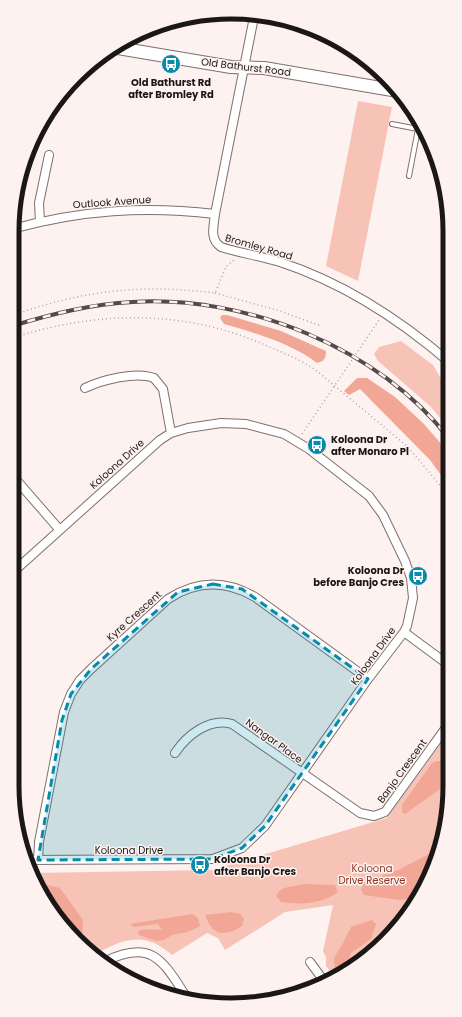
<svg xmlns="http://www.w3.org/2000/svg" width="462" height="1017" font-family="Poppins,sans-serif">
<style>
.green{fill:#f7c3b6}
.forest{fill:#f2a695}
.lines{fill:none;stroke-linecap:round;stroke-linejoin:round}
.lane-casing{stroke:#7d706e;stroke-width:6}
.street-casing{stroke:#7d706e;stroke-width:10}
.secondary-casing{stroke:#7d706e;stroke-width:14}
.path{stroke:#ada5a2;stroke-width:1.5;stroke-dasharray:1 3;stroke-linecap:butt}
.lane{stroke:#fff;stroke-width:4}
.street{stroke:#fff;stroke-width:8}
.secondary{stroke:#fff;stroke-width:12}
.rail-casing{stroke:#514b4a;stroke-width:4}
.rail{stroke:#fdf2ef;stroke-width:2.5;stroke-dasharray:8;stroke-linecap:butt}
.marked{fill:#068bab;fill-opacity:0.2;stroke:#068bab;stroke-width:3;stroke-dasharray:8 5;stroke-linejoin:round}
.labels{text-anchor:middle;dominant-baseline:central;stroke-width:3;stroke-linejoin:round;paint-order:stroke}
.street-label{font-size:10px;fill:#1b1716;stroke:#fdf2ef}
.poi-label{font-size:10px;font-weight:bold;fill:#1b1716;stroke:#fdf2ef;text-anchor:start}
.park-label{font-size:10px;fill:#8d3523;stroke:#fdf2ef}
.rim{fill:none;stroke:#1b1716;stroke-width:5}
</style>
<rect width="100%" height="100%" fill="#fdf2ef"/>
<path class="green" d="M 358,101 L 392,107 L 358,281 L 326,266 Z
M 401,341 L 433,365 L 449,392 L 449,428 L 430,406 L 378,361 L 374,354 L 379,347 Z
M 450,731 L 450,786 L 433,870 L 396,930 L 340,976 L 335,978 L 326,966 L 326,957 L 323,951 L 333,905 L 285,912 L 225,950 L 218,938 L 207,933 L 172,955 C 145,931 125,938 95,954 L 66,930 L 33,873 L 212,870 L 387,818 Z"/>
<path class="forest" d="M 222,315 L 227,315 L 281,331 L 326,351 C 326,359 324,361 317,363 C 291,343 255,333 224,324 L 220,318 Z
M 357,378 L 367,378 L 395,397 L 424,424 L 449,453 L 449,486 L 430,460 L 360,389 L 349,395 L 344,391 Z
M 437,761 L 441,761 L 450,767 L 450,782 L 405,814 L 402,812 L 402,805 L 432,763 Z
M 437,850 L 433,870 L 424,874 L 429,877 L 416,898 L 400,900 L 364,895 L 361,890 L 364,882 L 398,870 Z
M 304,884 L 335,885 L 338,892 C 323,904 299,905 281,902 L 276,896 L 278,892 L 284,888 Z
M 47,885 L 60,888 L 83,920 L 82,943 L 66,930 L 41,887 Z
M 231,912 L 240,914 L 244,919 L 242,926 C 225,937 212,936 205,915 Z
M 192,914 L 198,918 L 200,926 L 188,932 L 172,935 L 164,940 L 156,941 L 139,935 L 138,931 C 146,928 153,931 162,929 L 158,924 L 134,927 L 130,924 Z
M 372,920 L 376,924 L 371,939 L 351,953 L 348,965 L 343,968 L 335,968 C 332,956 337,954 342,945 C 345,939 348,933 351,927 Z"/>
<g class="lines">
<g class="lane-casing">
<path id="lane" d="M 392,124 L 423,130
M 409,176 L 418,129"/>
</g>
<g class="street-casing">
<path id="street" d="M 254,17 L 215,214 C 214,225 209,239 221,247 C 240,253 260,256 280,262 C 344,283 398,318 449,362
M 40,222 L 39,203 L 49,155
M 12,229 C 81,210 144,206 215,214
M 85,388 C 102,380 136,371 154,378 L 163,389 L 171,433
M 12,475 L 59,529
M 12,573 L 160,440 L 171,433 L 188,428 L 221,423 L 246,424 L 284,434 L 309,449 L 369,496 L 383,515 L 405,561 L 411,578 L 413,598 L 407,626 L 404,632 L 368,679 L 265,826 L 242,848 L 213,859 L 26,860
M 404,632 L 450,666
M 175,753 C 187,735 210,717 232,724 L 360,813 L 374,816 L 385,812 L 450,722
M 38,860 L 39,842 L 64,712 L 71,694 L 80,680 L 91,669 L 168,599 C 197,580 226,580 255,597 L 368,679
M 104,962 C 154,937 164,963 189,1001
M 310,962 L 324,981"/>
</g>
<g class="secondary-casing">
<path id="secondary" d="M 118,48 L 231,67 L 264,68 L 398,91"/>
</g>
<path class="path" d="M 215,293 L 280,311 L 321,326
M 12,316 C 81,290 142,284 215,293 L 226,267 L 235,259
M 12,338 C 100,310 187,309 272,348 C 288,355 304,361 318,372 L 408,447 L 449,496
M 302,434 L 379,320"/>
<use href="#lane" class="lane"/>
<use href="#street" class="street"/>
<use href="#secondary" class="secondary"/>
<g class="rail-casing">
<path id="rail" d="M 12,326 C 52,314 91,304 133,302 C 246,295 380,348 449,439"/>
</g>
<use href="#rail" class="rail"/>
</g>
<path class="marked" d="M 213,584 L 242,589 L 368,679 L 265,826 L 242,848 L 213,859 L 38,860 L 62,720 L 71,694 L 91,669 L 178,592 Z"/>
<defs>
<g id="bus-disc" transform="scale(1)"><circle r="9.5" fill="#068bab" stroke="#fdf2ef"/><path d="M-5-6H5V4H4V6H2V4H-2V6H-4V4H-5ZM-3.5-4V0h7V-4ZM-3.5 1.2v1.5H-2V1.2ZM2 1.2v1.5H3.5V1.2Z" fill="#fff"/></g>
</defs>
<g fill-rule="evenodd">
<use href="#bus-disc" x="171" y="64"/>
<use href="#bus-disc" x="317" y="445"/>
<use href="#bus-disc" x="418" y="576"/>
<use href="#bus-disc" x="200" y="865"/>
</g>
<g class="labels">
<g class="street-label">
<text transform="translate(246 67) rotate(7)">Old Bathurst Road</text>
<text transform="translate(112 202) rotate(-4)">Outlook Avenue</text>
<text transform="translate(259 247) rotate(16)">Bromley Road</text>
<text transform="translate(117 464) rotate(-42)">Koloona Drive</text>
<text transform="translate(134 616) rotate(-42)">Kyre Crescent</text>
<text transform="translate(373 656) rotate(-54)">Koloona Drive</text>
<text transform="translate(274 741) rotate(36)">Nangar Place</text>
<text transform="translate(402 771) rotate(-54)">Banjo Crescent</text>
<text x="129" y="850">Koloona Drive</text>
</g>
<g class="poi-label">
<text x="171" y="82" text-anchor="middle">Old Bathurst Rd<tspan x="171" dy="12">after Bromley Rd</tspan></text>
<text x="331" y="439">Koloona Dr<tspan x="331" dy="12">after Monaro Pl</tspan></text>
<text x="404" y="570" text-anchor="end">Koloona Dr<tspan x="404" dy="12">before Banjo Cres</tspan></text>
<text x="214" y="859">Koloona Dr<tspan x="214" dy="12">after Banjo Cres</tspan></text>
</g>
<g class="park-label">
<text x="372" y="868">Koloona<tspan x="372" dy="12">Drive Reserve</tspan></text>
</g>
</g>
<path d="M0 0H462V1017H0ZM231 19H231A212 212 0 0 1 443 231V786A212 212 0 0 1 231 998H231A212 212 0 0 1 19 786V231A212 212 0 0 1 231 19Z" fill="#fdf2ef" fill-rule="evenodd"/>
<path class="rim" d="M231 19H231A212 212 0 0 1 443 231V786A212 212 0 0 1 231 998H231A212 212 0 0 1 19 786V231A212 212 0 0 1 231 19Z"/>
</svg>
